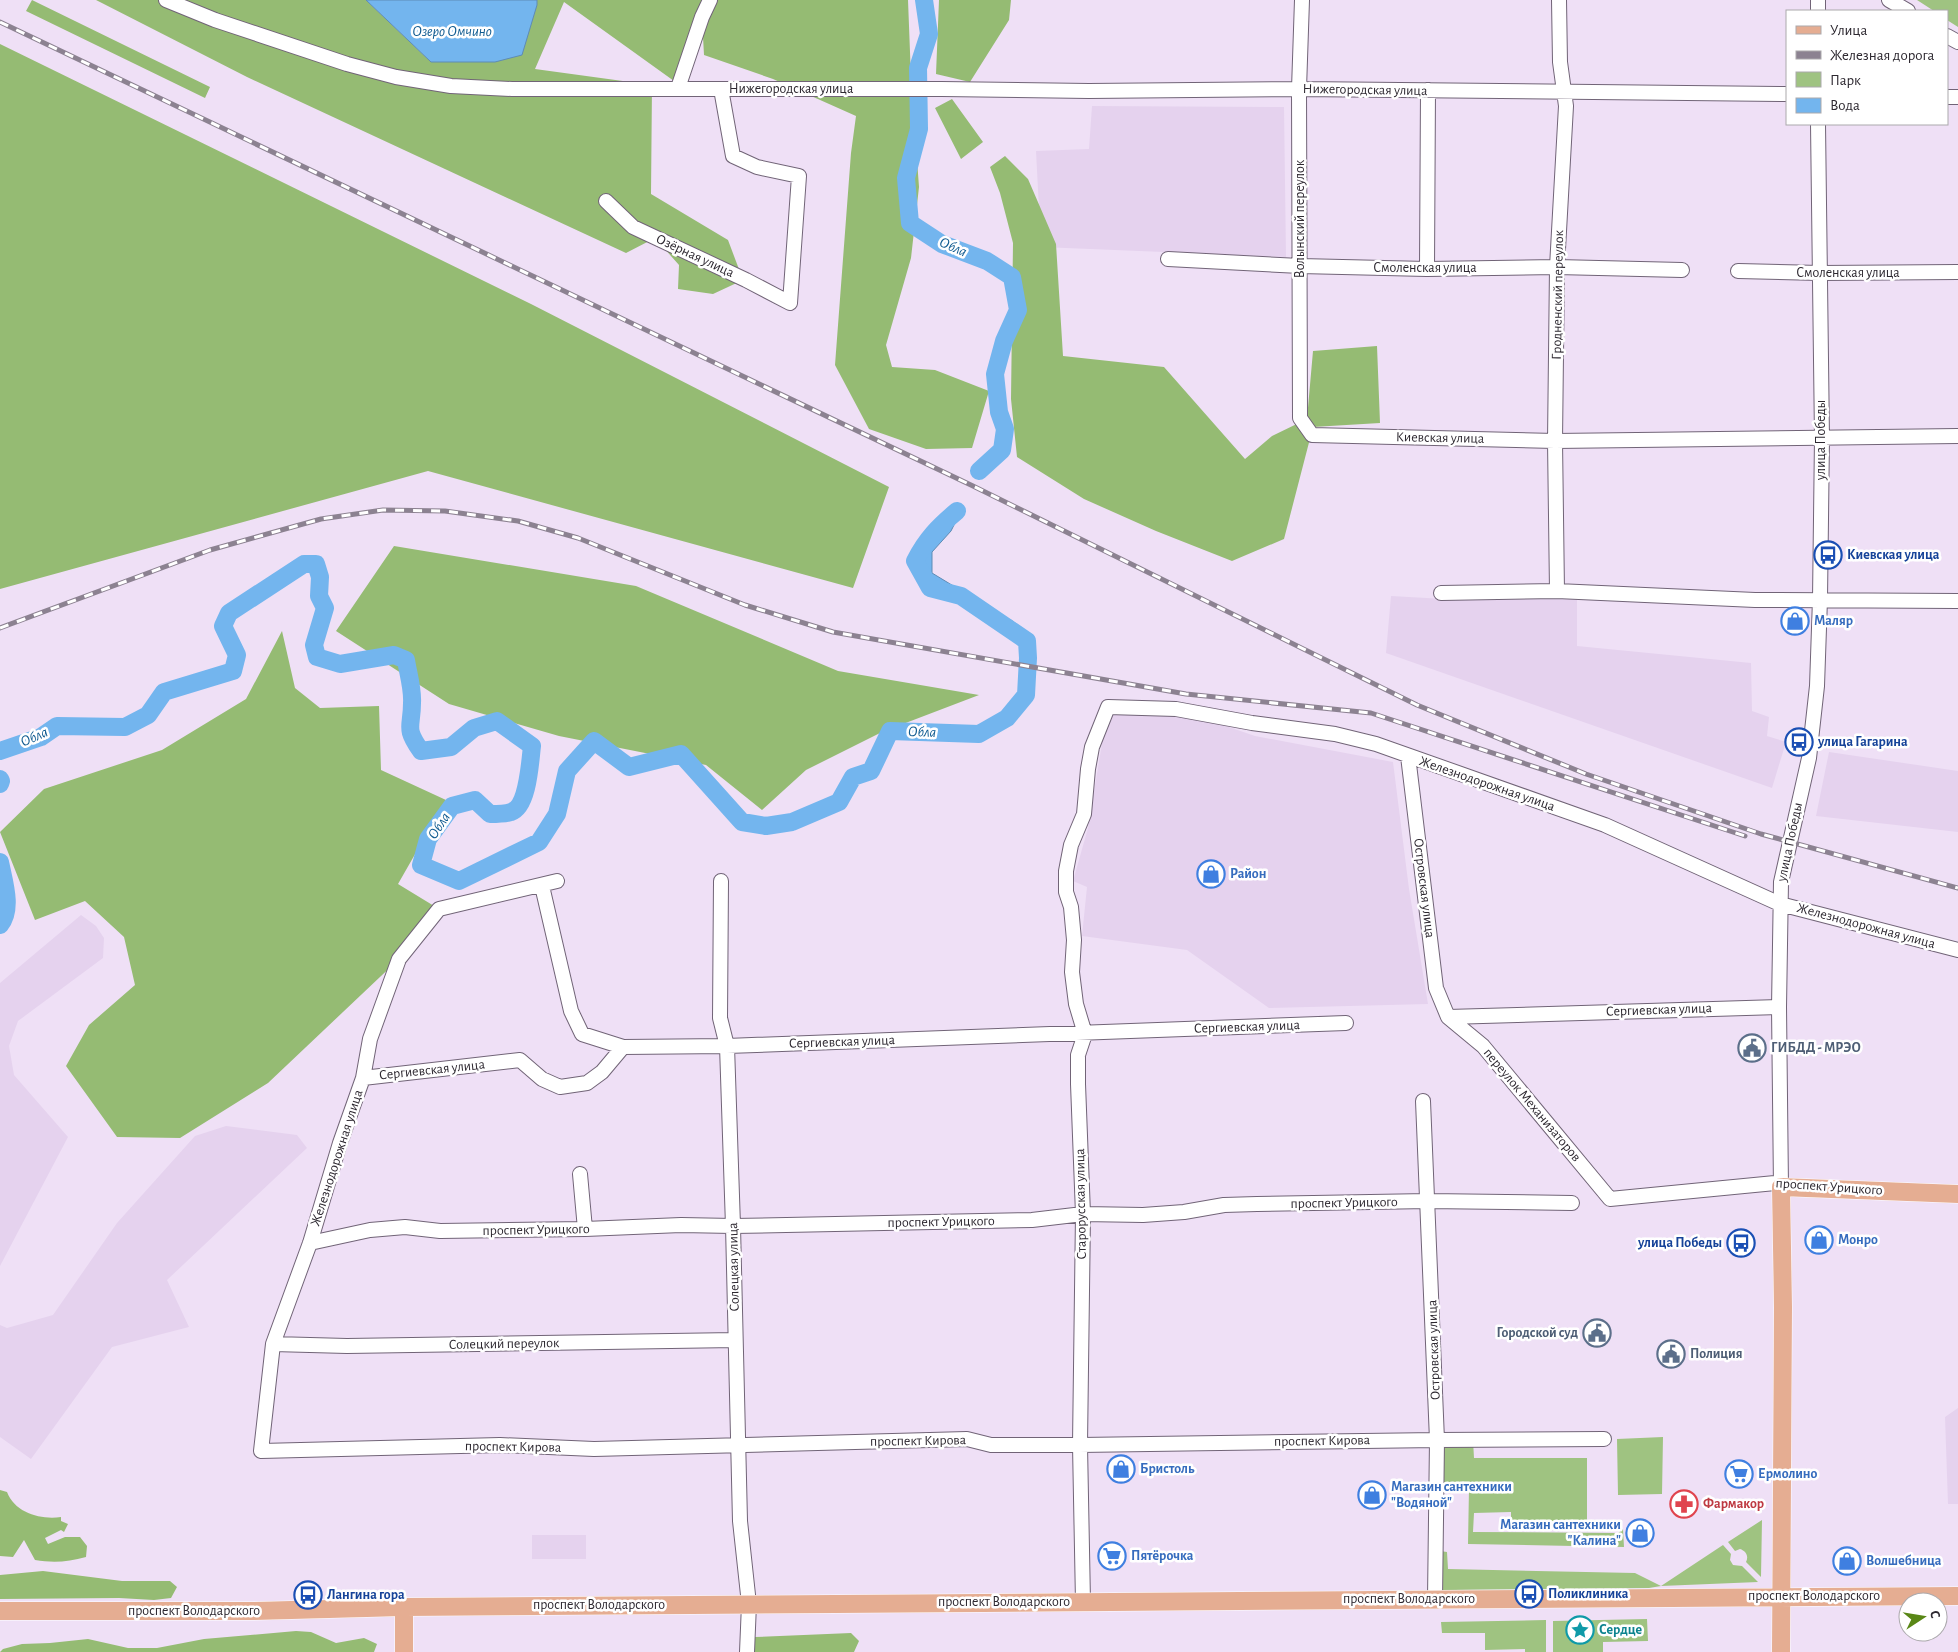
<svg xmlns="http://www.w3.org/2000/svg" width="1958" height="1652" font-family="'Alegreya Sans',sans-serif">
<style>
.built{fill:#e5d2ee}
.green{fill:#9fc381}
.forest{fill:#95bb73}
.water{fill:#73b5ee;stroke:#5e8bb5}
.lines{fill:none;stroke-linecap:round;stroke-linejoin:round}
.river{stroke:#73b5ee;stroke-width:18}
.minor-casing{stroke:#716477;stroke-width:16}
.major-casing{stroke:#fff;stroke-width:19}
.minor{stroke:#fff;stroke-width:14}
.major{stroke:#e5ad92;stroke-width:18}
.rail-casing{stroke:#8c8291;stroke-width:5}
.rail{stroke:#fff;stroke-width:3;stroke-dasharray:9;stroke-linecap:butt}
.labels{text-anchor:middle;dominant-baseline:central;stroke-width:5;stroke-linejoin:round;paint-order:stroke}
.street-label{font-size:14px;fill:#2d2830;stroke:#fff}
.transit-label{font-size:14px;font-weight:bold;fill:#164399;stroke:#fff;text-anchor:start}
.shop-label{font-size:14px;font-weight:bold;fill:#366cbe;stroke:#fff;text-anchor:start}
.service-label{font-size:14px;font-weight:bold;fill:#4e5e75;stroke:#fff;text-anchor:start}
.health-label{font-size:14px;font-weight:bold;fill:#be3a42;stroke:#fff;text-anchor:start}
.culture-label{font-size:14px;font-weight:bold;fill:#0d838f;stroke:#fff;text-anchor:start}
.water-label{font-size:15px;font-style:italic;fill:#105b90;stroke:#fff}
</style>
<rect width="100%" height="100%" fill="#efe0f6"/>
<path class="built" d="M 1092,106 L 1284,107 L 1286,257 L 1041,247 L 1036,151 L 1089,149 Z
M 1391,596 L 1462,600 L 1577,598 L 1577,646 L 1751,663 L 1752,711 L 1769,717 L 1767,736 L 1786,742 L 1772,788 L 1386,653 Z
M 1108,707 L 1176,709 L 1255,736 L 1393,762 L 1409,889 L 1428,1004 L 1269,1008 L 1187,950 L 1082,936 L 1087,887 L 1073,881 L 1088,828 Z
M 1829,752 L 1958,771 L 1958,832 L 1816,816 Z
M 81,915 L 96,926 L 104,938 L 103,958 L 18,1021 L 9,1046 L 14,1075 L 68,1137 L 0,1266 L 0,983 Z
M 226,1126 L 297,1135 L 307,1148 L 167,1280 L 189,1327 L 112,1347 L 31,1459 L 0,1437 L 0,1325 L 7,1328 L 53,1315 L 117,1223 L 195,1136 Z
M 1958,1408 L 1958,1504 L 1948,1504 L 1945,1417 Z
M 532,1535 L 586,1535 L 586,1559 L 532,1559 Z"/>
<path class="green" d="M 1917,0 L 1958,0 L 1958,27 L 1947,20 L 1947,11 L 1934,11 Z
M 1663,1437 L 1662,1494 L 1618,1495 L 1617,1439 Z
M 1440,1440 L 1473,1440 L 1474,1458 L 1587,1458 L 1587,1521 L 1511,1522 L 1511,1512 L 1474,1513 L 1473,1532 L 1618,1533 L 1623,1529 L 1624,1547 L 1468,1544 L 1469,1488 L 1443,1487 Z
M 1762,1520 L 1761,1577 L 1746,1562 C 1749,1556 1746,1551 1740,1549 L 1735,1551 L 1728,1542 Z
M 1723,1545 L 1731,1554 L 1730,1560 L 1733,1565 L 1742,1566 L 1758,1582 L 1661,1586 L 1649,1588 L 1440,1590 L 1440,1551 L 1447,1552 L 1448,1569 L 1635,1573 L 1661,1586 Z
M 1647,1619 L 1648,1641 L 1603,1642 L 1603,1652 L 1553,1652 L 1553,1621 Z
M 1546,1620 L 1546,1652 L 1525,1652 L 1525,1649 L 1485,1650 L 1485,1633 L 1442,1633 L 1441,1622 Z"/>
<path class="forest" d="M 32,0 L 210,87 L 205,98 L 26,11 Z
M 96,0 L 366,0 L 431,62 L 537,5 L 537,0 L 908,0 L 911,78 L 919,187 L 911,258 L 886,345 L 892,367 L 935,370 L 989,391 L 972,448 L 926,449 L 869,429 L 835,365 L 851,153 L 856,116 L 773,79 L 704,55 L 702,18 L 674,81 L 564,2 L 535,69 L 652,85 L 651,194 L 728,240 L 743,280 L 713,294 L 678,289 L 679,265 L 655,238 L 626,253 L 247,77 Z
M 939,0 L 1011,0 L 1009,20 L 970,82 L 936,74 Z
M 0,44 L 531,304 L 889,487 L 853,588 L 428,471 L 0,589 Z
M 952,99 L 983,142 L 961,159 L 935,108 Z
M 1005,156 L 1028,179 L 1056,244 L 1063,356 L 1164,367 L 1245,459 L 1272,436 L 1307,419 L 1313,351 L 1377,346 L 1380,423 L 1313,427 L 1284,539 L 1232,561 L 1156,531 L 1084,499 L 1017,457 L 1011,399 L 1013,243 L 1000,193 L 990,167 Z
M 394,546 L 636,586 L 838,671 L 979,695 L 882,732 L 806,770 L 762,810 L 706,765 L 559,736 L 449,704 L 336,631 Z
M 282,631 L 295,688 L 320,708 L 379,706 L 381,770 L 446,800 L 398,884 L 439,909 L 399,959 L 268,1083 L 180,1138 L 117,1137 L 66,1066 L 89,1025 L 135,985 L 124,937 L 85,901 L 35,920 L 0,832 L 44,789 L 162,750 L 246,699 Z
M 0,1490 L 7,1492 C 15,1513 41,1520 61,1517 L 61,1521 L 68,1524 L 64,1532 L 61,1530 L 45,1538 L 48,1544 L 65,1537 L 80,1537 L 87,1546 L 86,1557 C 68,1562 53,1563 35,1560 L 24,1540 L 13,1557 L 0,1556 Z
M 43,1571 L 122,1581 L 170,1581 L 177,1587 L 171,1598 L 154,1600 L 119,1598 L 0,1599 L 0,1575 Z
M 296,1631 L 311,1632 L 336,1643 L 364,1638 L 377,1644 L 374,1652 L 0,1652 L 3,1649 L 22,1644 L 50,1643 L 88,1639 L 128,1648 L 157,1648 L 204,1639 Z
M 851,1633 L 859,1641 L 854,1652 L 754,1652 L 755,1637 Z"/>
<path class="water" d="M 366,0 L 537,0 L 537,5 L 522,55 L 495,62 L 431,62 Z
M 957,511 L 959,515 L 951,531 L 932,552 L 932,573 L 965,593 L 993,613 L 1011,620 L 1035,638 L 1027,641 L 961,596 L 930,588 L 915,561 C 926,539 939,526 957,511 Z"/>
<g class="lines">
<path class="river" d="M 924,0 L 929,34 L 918,68 L 919,129 L 906,178 L 910,223 L 942,244 L 987,261 L 1012,277 L 1018,310 L 1004,341 L 995,374 L 999,412 L 1005,429 L 1002,450 L 979,471
M 0,751 L 41,737 L 57,726 L 125,727 L 148,715 L 164,692 L 233,671 L 237,655 L 223,626 L 229,613 L 304,564 L 316,564 L 320,577 L 319,596 L 325,608 L 314,645 L 317,657 L 340,664 L 394,655 L 406,660 C 408,673 413,689 412,703 C 412,728 404,727 421,751 L 451,747 L 474,728 L 497,721 L 532,746 C 530,762 528,807 511,812 C 505,814 497,814 490,814 L 475,800 L 452,806 L 428,839 L 421,865 L 459,881 L 539,842 L 557,814 L 567,771 L 594,741 L 629,767 L 681,754 L 742,822 L 766,826 L 792,822 L 839,802 L 853,777 L 871,771 L 890,731 L 979,734 L 1007,718 L 1026,695 L 1028,658 L 1027,641 L 961,596 L 930,588 L 915,561 C 926,539 939,526 957,511
M 0,779 L 1,781 L 0,784
M 0,862 C 4,882 13,909 0,925"/>
<g class="minor-casing">
<path id="minor" d="M 166,0 L 215,20 L 347,64 L 396,77 L 451,86 L 512,89 L 942,89 L 1089,91 L 1299,89 L 1787,94
M 1302,0 L 1299,89 L 1300,418 L 1312,435 L 1555,441 L 1958,436
M 1889,0 L 1908,11
M 1818,11 L 1818,0
M 1947,36 L 1958,42
M 678,88 L 702,17 L 710,0
M 1947,97 L 1958,97
M 606,201 L 633,227 L 746,280 L 790,303 L 799,176 L 757,167 L 733,156 L 721,89
M 1168,259 L 1300,266 L 1427,269 L 1557,267 L 1682,270
M 1427,269 L 1428,90
M 1738,271 L 1820,273 L 1958,272
M 1557,591 L 1555,441 L 1557,267 L 1566,106 L 1560,62 L 1559,0
M 1441,593 L 1557,591 L 1755,600 L 1958,601
M 1408,756 L 1436,988 L 1448,1017 L 1483,1046 L 1610,1199 L 1775,1183 L 1781,1187
M 557,881 L 439,909 L 399,959 L 370,1039 L 363,1078 L 340,1143 L 310,1243 L 273,1344 L 261,1451 L 500,1445 L 594,1449 L 967,1439 L 991,1445 L 1080,1445 L 1437,1440 L 1604,1439
M 721,881 L 720,1018 L 727,1046 L 733,1226 L 740,1521 L 749,1604 L 747,1652
M 542,886 L 571,1011 L 582,1034 L 623,1047
M 1448,1017 L 1779,1007
M 363,1078 L 520,1060 L 542,1079 L 560,1087 L 587,1083 L 602,1072 L 623,1047 L 727,1046 L 1346,1023
M 1423,1101 L 1437,1440 L 1435,1599
M 580,1174 L 585,1229
M 1781,1187 L 1779,1007 L 1781,882 L 1809,758 L 1817,686 L 1820,599 L 1822,438 L 1818,124
M 310,1243 L 370,1230 L 405,1227 L 440,1231 L 585,1229 L 681,1225 L 733,1226 L 1032,1220 L 1083,1214 L 1143,1215 L 1184,1212 L 1224,1205 L 1257,1204 L 1428,1201 L 1572,1203
M 273,1344 L 347,1346 L 735,1340
M 1083,1602 L 1080,1445 L 1083,1214 L 1078,1084 L 1078,1055 L 1085,1034 L 1076,1004 L 1072,972 L 1074,940 L 1071,907 L 1066,892 L 1066,871 L 1071,845 L 1084,814 L 1088,769 L 1092,747 L 1108,707 L 1176,709 L 1252,723 L 1335,734 L 1376,744 L 1605,825 L 1780,904 L 1958,950"/>
</g>
<g class="major-casing">
<path id="major" d="M 0,1611 L 253,1611 L 404,1607 L 1958,1596
M 404,1652 L 404,1607
M 1781,1652 L 1783,1307 L 1781,1187 L 1958,1194"/>
</g>
<use href="#minor" class="minor"/>
<use href="#major" class="major"/>
<g class="rail-casing">
<path id="rail" d="M 0,22 L 973,486 L 1417,705 L 1586,774 L 1761,834 L 1958,888
M 0,628 L 210,550 L 321,519 L 383,510 L 445,511 L 518,521 L 578,538 L 745,605 L 833,632 L 1186,694 L 1371,713 L 1745,836"/>
</g>
<use href="#rail" class="rail"/>
</g>
<defs>
<g id="bus-ring" transform="scale(1.4375)"><circle r="9.5" fill="#fff" stroke="#1a4fb4" stroke-width="1.5"/><path d="M-5-6H5V4H4V6H2V4H-2V6H-4V4H-5ZM-3.5-4V0h7V-4ZM-3.5 1.2v1.5H-2V1.2ZM2 1.2v1.5H3.5V1.2Z" fill="#1a4fb4"/></g>
<g id="shop-ring" transform="scale(1.4375)"><circle r="9.5" fill="#fff" stroke="#3f7fe0" stroke-width="1.5"/><path d="M-5-2.5h2.3a2.7 3.5 0 0 1 5.4 0H5L5.5 6h-11ZM-1.5-2.5h3a1.5 2.3 0 0 0-3 0Z" fill="#3f7fe0"/></g>
<g id="civic-ring" transform="scale(1.4375)"><circle r="9.5" fill="#fff" stroke="#5c6f8a" stroke-width="1.5"/><path d="M-.6-6.5H3V-4.5H.6V-3L4-1V1h2V6H-6V1h2V-1L-.6-3ZM-1.2 2.5V6h2.4V2.5Z" fill="#5c6f8a"/></g>
<g id="supermarket-ring" transform="scale(1.4375)"><circle r="9.5" fill="#fff" stroke="#3f7fe0" stroke-width="1.5"/><path d="M-6-5.5h2.5l.6 2H6L4.5 2H-2.5L-4.4-4H-6ZM-1.5 3.2a1.3 1.3 0 1 0 .1 0ZM3 3.2a1.3 1.3 0 1 0 .1 0Z" fill="#3f7fe0"/></g>
<g id="pharmacy-ring" transform="scale(1.4375)"><circle r="9.5" fill="#fff" stroke="#e0444e" stroke-width="1.5"/><path d="M-2-6h4v4h4v4h-4v4h-4v-4h-4v-4h4Z" fill="#e0444e"/></g>
<g id="sight-ring" transform="scale(1.4375)"><circle r="9.5" fill="#fff" stroke="#0f9aa8" stroke-width="1.5"/><path d="M0-6L1.8-2.2L6-1.7L2.9 1.2L3.7 5.4L0 3.3L-3.7 5.4L-2.9 1.2L-6-1.7L-1.8-2.2Z" fill="#0f9aa8"/></g>
</defs>
<g fill-rule="evenodd">
<use href="#bus-ring" x="1828" y="555"/>
<use href="#shop-ring" x="1795" y="621"/>
<use href="#bus-ring" x="1799" y="742"/>
<use href="#shop-ring" x="1211" y="874"/>
<use href="#civic-ring" x="1752" y="1048"/>
<use href="#shop-ring" x="1819" y="1240"/>
<use href="#bus-ring" x="1741" y="1243"/>
<use href="#civic-ring" x="1597" y="1333"/>
<use href="#civic-ring" x="1671" y="1354"/>
<use href="#shop-ring" x="1121" y="1469"/>
<use href="#supermarket-ring" x="1739" y="1474"/>
<use href="#shop-ring" x="1372" y="1495"/>
<use href="#pharmacy-ring" x="1684" y="1504"/>
<use href="#shop-ring" x="1640" y="1533"/>
<use href="#supermarket-ring" x="1112" y="1556"/>
<use href="#shop-ring" x="1847" y="1561"/>
<use href="#bus-ring" x="1529" y="1594"/>
<use href="#bus-ring" x="308" y="1595"/>
<use href="#sight-ring" x="1580" y="1630"/>
</g>
<g class="labels">
<g class="street-label">
<text x="791" y="89">Нижегородская улица</text>
<text transform="translate(1365 90) rotate(1)">Нижегородская улица</text>
<text transform="translate(1300 219) rotate(-90)">Волынский переулок</text>
<text transform="translate(695 256) rotate(25)">Озёрная улица</text>
<text x="1425" y="268">Смоленская улица</text>
<text x="1848" y="273">Смоленская улица</text>
<text transform="translate(1558 295) rotate(-89)">Гродненский переулок</text>
<text transform="translate(1440 438) rotate(1)">Киевская улица</text>
<text transform="translate(1821 440) rotate(-90)">улица Победы</text>
<text transform="translate(1487 784) rotate(19)">Железнодорожная улица</text>
<text transform="translate(1790 842) rotate(-78)">улица Победы</text>
<text transform="translate(1424 888) rotate(83)">Островская улица</text>
<text transform="translate(1866 926) rotate(15)">Железнодорожная улица</text>
<text transform="translate(1659 1010) rotate(-2)">Сергиевская улица</text>
<text transform="translate(1247 1027) rotate(-2)">Сергиевская улица</text>
<text transform="translate(842 1042) rotate(-2)">Сергиевская улица</text>
<text transform="translate(432 1070) rotate(-6)">Сергиевская улица</text>
<text transform="translate(1532 1105) rotate(50)">переулок Механизаторов</text>
<text transform="translate(337 1158) rotate(-72)">Железнодорожная улица</text>
<text transform="translate(1829 1187) rotate(4)">проспект Урицкого</text>
<text transform="translate(1344 1203) rotate(-1)">проспект Урицкого</text>
<text transform="translate(1081 1204) rotate(-91)">Старорусская улица</text>
<text transform="translate(941 1222) rotate(-1)">проспект Урицкого</text>
<text transform="translate(536 1230) rotate(-1)">проспект Урицкого</text>
<text transform="translate(734 1267) rotate(-91)">Солецкая улица</text>
<text transform="translate(504 1344) rotate(-1)">Солецкий переулок</text>
<text transform="translate(1434 1350) rotate(-92)">Островская улица</text>
<text transform="translate(918 1441) rotate(-1)">проспект Кирова</text>
<text transform="translate(1322 1441) rotate(-1)">проспект Кирова</text>
<text transform="translate(513 1447) rotate(1)">проспект Кирова</text>
<text x="1814" y="1596">проспект Володарского</text>
<text x="1409" y="1599">проспект Володарского</text>
<text x="1004" y="1602">проспект Володарского</text>
<text x="599" y="1605">проспект Володарского</text>
<text x="194" y="1611">проспект Володарского</text>
</g>
<g class="transit-label">
<text x="1847" y="555">Киевская улица</text>
<text x="1818" y="742">улица Гагарина</text>
<text x="1722" y="1243" text-anchor="end">улица Победы</text>
<text x="1548" y="1594">Поликлиника</text>
<text x="327" y="1595">Лангина гора</text>
</g>
<g class="shop-label">
<text x="1814" y="621">Маляр</text>
<text x="1230" y="874">Район</text>
<text x="1838" y="1240">Монро</text>
<text x="1140" y="1469">Бристоль</text>
<text x="1758" y="1474">Ермолино</text>
<text x="1391" y="1487">Магазин сантехники<tspan x="1391" dy="16">"Водяной"</tspan></text>
<text x="1621" y="1525" text-anchor="end">Магазин сантехники<tspan x="1621" dy="16">"Калина"</tspan></text>
<text x="1131" y="1556">Пятёрочка</text>
<text x="1866" y="1561">Волшебница</text>
</g>
<g class="service-label">
<text x="1771" y="1048">ГИБДД - МРЭО</text>
<text x="1578" y="1333" text-anchor="end">Городской суд</text>
<text x="1690" y="1354">Полиция</text>
</g>
<g class="health-label">
<text x="1703" y="1504">Фармакор</text>
</g>
<g class="culture-label">
<text x="1599" y="1630">Сердце</text>
</g>
<g class="water-label">
<text x="452" y="31">Озеро Омчино</text>
<text transform="translate(953 247) rotate(23)">Обла</text>
<text transform="translate(922 732) rotate(2)">Обла</text>
<text transform="translate(34 737) rotate(-24)">Обла</text>
<text transform="translate(439 826) rotate(-57)">Обла</text>
</g>
</g>
<rect x="1786" y="10" width="162" height="115" fill="#ffffff" stroke="#aba9ac"/>
<rect x="1796" y="26" width="25" height="8" fill="#e5ad92" stroke="#aba9ac"/>
<text x="1830" y="35" font-size="15" fill="#2d2830">Улица</text>
<rect x="1796" y="51" width="25" height="8" fill="#8c8291" stroke="#aba9ac"/>
<text x="1830" y="60" font-size="15" fill="#2d2830">Железная дорога</text>
<rect x="1796" y="72" width="25" height="15" fill="#9fc381" stroke="#aba9ac"/>
<text x="1830" y="85" font-size="15" fill="#2d2830">Парк</text>
<rect x="1796" y="98" width="25" height="15" fill="#73b5ee" stroke="#aba9ac"/>
<text x="1830" y="110" font-size="15" fill="#2d2830">Вода</text>
<g transform="translate(1923 1617) rotate(78)"><circle r="24" fill="#ffffff" stroke="#aba9ac"/>
<path d="M0-4L9 19L0 12L-9 19Z" fill="#598716"/>
<text y="-8" font-size="14" font-weight="bold" text-anchor="middle" fill="#2d2830">С</text>
</g>
</svg>
